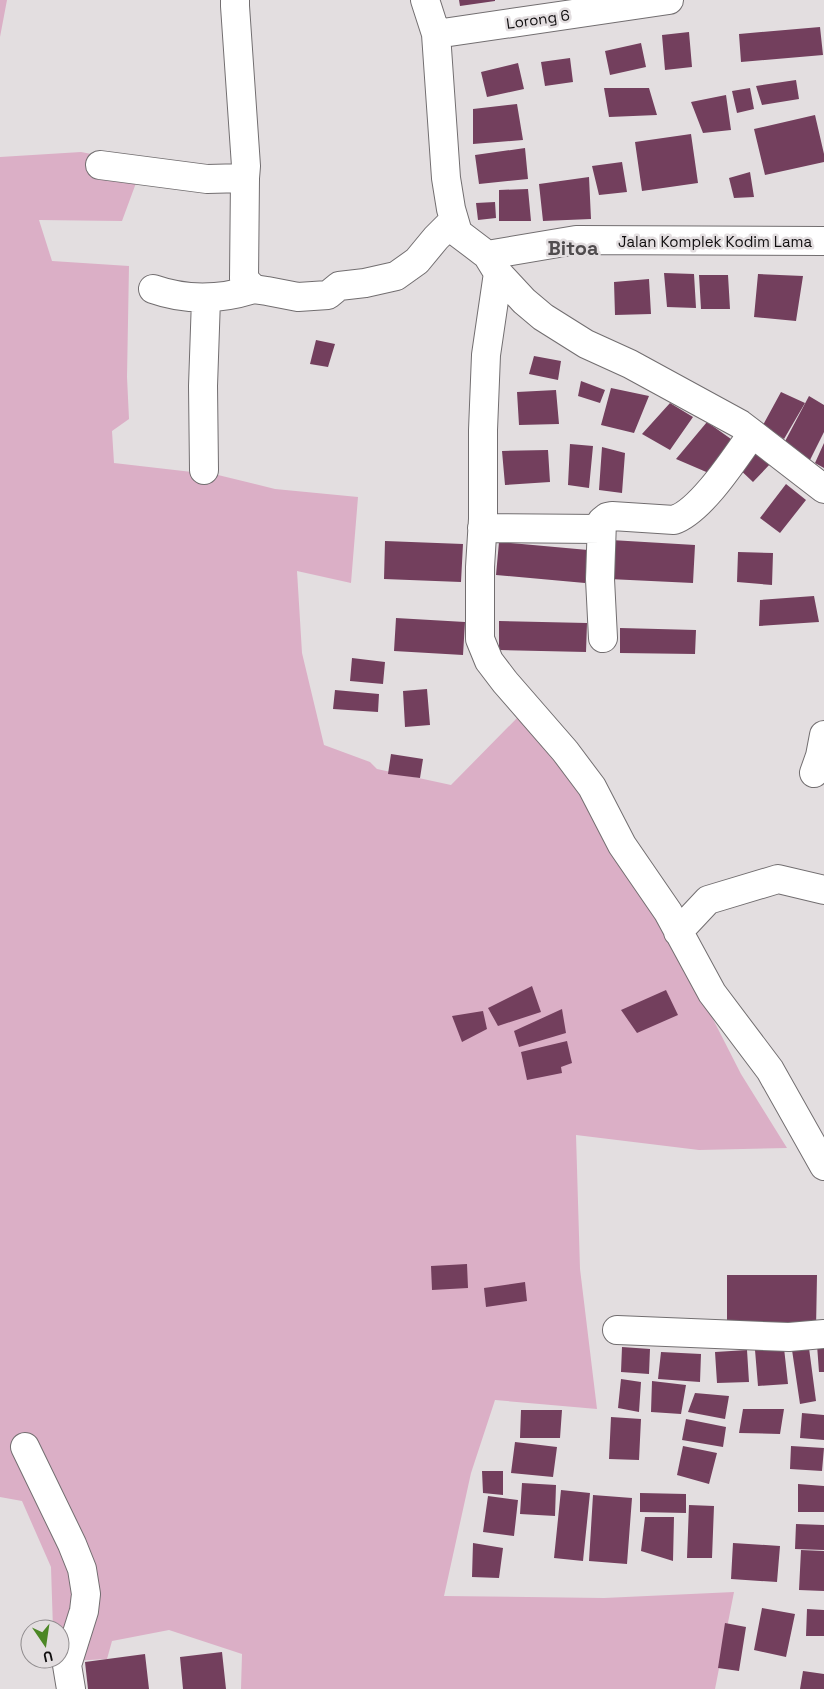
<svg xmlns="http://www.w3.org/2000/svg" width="824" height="1689" font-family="'Space Grotesk',sans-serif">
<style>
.green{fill:#dbafc6}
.building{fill:#733f5d}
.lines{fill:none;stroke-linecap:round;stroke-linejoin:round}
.street-casing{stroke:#726e70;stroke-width:30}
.street{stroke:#fff;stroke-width:28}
.labels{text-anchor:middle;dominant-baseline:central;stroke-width:5;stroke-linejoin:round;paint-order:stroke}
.street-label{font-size:15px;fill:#110f10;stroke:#e3dee0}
.district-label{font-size:20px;font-weight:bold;fill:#504c4e;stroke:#e3dee0}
</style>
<rect width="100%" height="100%" fill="#e3dee0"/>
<path class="green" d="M 0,0 L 7,0 L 0,37 Z
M 81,152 L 143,164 L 122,221 L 39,220 L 52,261 L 129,266 L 127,377 L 129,419 L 112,431 L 114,463 L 218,475 L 275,489 L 358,497 L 351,583 L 297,571 L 302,653 L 324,745 L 370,762 L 377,769 L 451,785 L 518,717 L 589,803 L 694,982 L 741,1074 L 787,1148 L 699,1150 L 576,1135 L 580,1269 L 597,1409 L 495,1400 L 471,1473 L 444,1596 L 604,1598 L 734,1592 L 715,1689 L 241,1689 L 242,1654 L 169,1630 L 112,1641 L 107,1659 L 53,1662 L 53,1659 L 60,1659 L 60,1629 L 53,1629 L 51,1567 L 22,1501 L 0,1497 L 0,157 Z"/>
<path class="building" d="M 459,0 L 495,0 L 495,1 L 460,6 Z
M 820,27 L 823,55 L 741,62 L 739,34 Z
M 689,32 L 692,67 L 665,70 L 662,35 Z
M 641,43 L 646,67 L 610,75 L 605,51 Z
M 570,58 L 573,82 L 545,86 L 541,62 Z
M 518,63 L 524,89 L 487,97 L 481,72 Z
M 796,80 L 799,99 L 762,105 L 756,86 Z
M 604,88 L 649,88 L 657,115 L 609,117 Z
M 750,88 L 754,109 L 737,113 L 732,91 Z
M 726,95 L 731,130 L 703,133 L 691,102 Z
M 517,104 L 523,140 L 473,144 L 473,109 Z
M 815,115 L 824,154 L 824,162 L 765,175 L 754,129 Z
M 691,134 L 698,183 L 642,191 L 635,142 Z
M 525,148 L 528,179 L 479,184 L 475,155 Z
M 622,162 L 627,192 L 599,195 L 592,166 Z
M 750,172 L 754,197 L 734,198 L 729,178 Z
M 589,177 L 591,219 L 543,221 L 539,184 Z
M 528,189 L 531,221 L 499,221 L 499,190 Z
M 495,202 L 496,218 L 478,220 L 476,203 Z
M 664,273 L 694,274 L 696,308 L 667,307 Z
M 758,274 L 803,276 L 796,321 L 754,317 Z
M 699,275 L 728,275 L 730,309 L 701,309 Z
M 649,279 L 651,314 L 615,315 L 614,282 Z
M 316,340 L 335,344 L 328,367 L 310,364 Z
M 534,356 L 561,361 L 558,380 L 529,374 Z
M 581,381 L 605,390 L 600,403 L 578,396 Z
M 611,388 L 649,396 L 634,433 L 601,425 Z
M 556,390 L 559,424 L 519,425 L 517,392 Z
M 781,392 L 805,403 L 784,439 L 763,425 Z
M 809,396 L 824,405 L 824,432 L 810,460 L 782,447 Z
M 670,403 L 693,417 L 670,450 L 642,434 Z
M 707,422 L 731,439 L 711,474 L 676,459 Z
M 824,443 L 824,468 L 815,463 Z
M 570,444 L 593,446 L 589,488 L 568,485 Z
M 753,445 L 771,463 L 753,482 L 734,464 Z
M 602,447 L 625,453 L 622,493 L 599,490 Z
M 548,450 L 550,482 L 505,485 L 502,451 Z
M 786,484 L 806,500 L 780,533 L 760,518 Z
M 611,540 L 695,545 L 693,583 L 609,579 Z
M 385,541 L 463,544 L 461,582 L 384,579 Z
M 499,542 L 588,550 L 585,583 L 496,575 Z
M 738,552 L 773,553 L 772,585 L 737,582 Z
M 814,596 L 819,622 L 759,626 L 760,600 Z
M 396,618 L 465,622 L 463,655 L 394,651 Z
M 499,621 L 587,623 L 586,652 L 499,650 Z
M 620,628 L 696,630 L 695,654 L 620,653 Z
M 352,658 L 385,662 L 383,684 L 350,681 Z
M 427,689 L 430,725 L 405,727 L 403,691 Z
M 335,690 L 379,694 L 378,712 L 333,709 Z
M 391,754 L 423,759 L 420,778 L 388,774 Z
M 532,986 L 541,1012 L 498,1026 L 488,1008 Z
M 666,990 L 678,1015 L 637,1033 L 621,1010 Z
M 562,1009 L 566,1033 L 519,1047 L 514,1031 Z
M 483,1011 L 487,1029 L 462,1042 L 452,1016 Z
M 567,1041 L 572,1063 L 561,1067 L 562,1073 L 527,1080 L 521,1052 Z
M 467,1264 L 468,1288 L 432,1290 L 431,1266 Z
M 727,1275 L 817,1275 L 816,1329 L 727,1328 Z
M 525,1282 L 527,1301 L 486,1307 L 484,1288 Z
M 817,1345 L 824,1345 L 824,1372 L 819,1372 Z
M 622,1347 L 650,1349 L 649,1374 L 621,1372 Z
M 784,1348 L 788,1384 L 758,1386 L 755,1350 Z
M 809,1348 L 816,1401 L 800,1404 L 792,1350 Z
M 747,1350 L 749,1382 L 717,1383 L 715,1352 Z
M 661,1352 L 701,1354 L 700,1382 L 658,1379 Z
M 621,1379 L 641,1382 L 639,1412 L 618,1408 Z
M 652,1381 L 686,1385 L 681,1414 L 651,1412 Z
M 695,1393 L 729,1396 L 725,1419 L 688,1412 Z
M 743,1409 L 784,1409 L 780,1434 L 739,1433 Z
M 521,1410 L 562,1410 L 560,1438 L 520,1438 Z
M 802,1413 L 824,1415 L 824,1440 L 800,1438 Z
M 611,1417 L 641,1419 L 639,1460 L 609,1459 Z
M 686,1419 L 726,1427 L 723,1447 L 682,1440 Z
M 515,1442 L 557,1447 L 553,1477 L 511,1473 Z
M 683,1446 L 717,1453 L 709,1484 L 677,1475 Z
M 791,1446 L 824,1448 L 822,1471 L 790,1469 Z
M 482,1471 L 503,1471 L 503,1495 L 483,1493 Z
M 522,1483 L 556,1485 L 555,1516 L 520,1514 Z
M 798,1484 L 824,1486 L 824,1512 L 798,1512 Z
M 561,1490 L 590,1493 L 583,1561 L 554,1558 Z
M 640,1493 L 686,1494 L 686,1513 L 640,1512 Z
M 593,1495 L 632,1498 L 627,1564 L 589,1561 Z
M 488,1496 L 518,1500 L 514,1536 L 483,1532 Z
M 689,1505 L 714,1506 L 712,1558 L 687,1558 Z
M 645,1517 L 674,1517 L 673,1561 L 641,1551 Z
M 796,1524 L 824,1525 L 824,1550 L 795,1549 Z
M 473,1543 L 503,1548 L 499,1578 L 472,1577 Z
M 733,1543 L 780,1546 L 777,1582 L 731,1579 Z
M 801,1550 L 824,1551 L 824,1591 L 799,1590 Z
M 762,1608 L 795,1614 L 786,1657 L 754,1650 Z
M 807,1609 L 824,1610 L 824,1636 L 806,1636 Z
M 725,1623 L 746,1627 L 739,1671 L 718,1668 Z
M 222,1652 L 226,1689 L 183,1689 L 180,1657 Z
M 145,1654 L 149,1689 L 88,1689 L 85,1662 Z
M 803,1671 L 824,1674 L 824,1689 L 800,1689 Z"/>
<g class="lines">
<g class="street-casing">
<path id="street" d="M 425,0 L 436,34 L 446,178 L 451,209 L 458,233 L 487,255 L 498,273 L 524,301 L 543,317 L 586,344 L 630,364 L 740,424 L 824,489
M 436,34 L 669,0
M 100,165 L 207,179 L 245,178 L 246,166 L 235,6 L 235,0
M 245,178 L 244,279 L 254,289 L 267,291 L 298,297 L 328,295 L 339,286 L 365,283 L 396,276 L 417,261 L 436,238 L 454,220
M 487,255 L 576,240 L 824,241
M 498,273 L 486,355 L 483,430 L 483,519 L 480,567 L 480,639 L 489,661 L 505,682 L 565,751 L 592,787 L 622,845 L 668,912 L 712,993 L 770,1070 L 824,1166
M 153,289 C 187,301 220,300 254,289
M 204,470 L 203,386 L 206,299
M 482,528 L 601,529
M 603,638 L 600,579 L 602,521 L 607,517 L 612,516 L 674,520 C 701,511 735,458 752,434
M 814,773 L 820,756 L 824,735
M 678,932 L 708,900 L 778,879 L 824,890
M 617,1330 L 789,1337 L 824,1334
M 25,1447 L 72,1544 L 82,1569 L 86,1594 L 84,1611 L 67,1665 L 71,1689"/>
</g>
<use href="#street" class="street"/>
</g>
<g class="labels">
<g class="street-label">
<text transform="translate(538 19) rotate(-8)">Lorong 6</text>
<text x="715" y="241">Jalan Komplek Kodim Lama</text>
</g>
<g class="district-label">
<text x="573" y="248">Bitoa</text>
</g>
</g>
<g transform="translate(45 1644) rotate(167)"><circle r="24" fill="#e3dee0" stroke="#8f8b8d"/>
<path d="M0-4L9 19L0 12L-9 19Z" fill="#4c8725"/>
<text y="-8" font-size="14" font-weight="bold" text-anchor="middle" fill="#110f10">U</text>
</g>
</svg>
